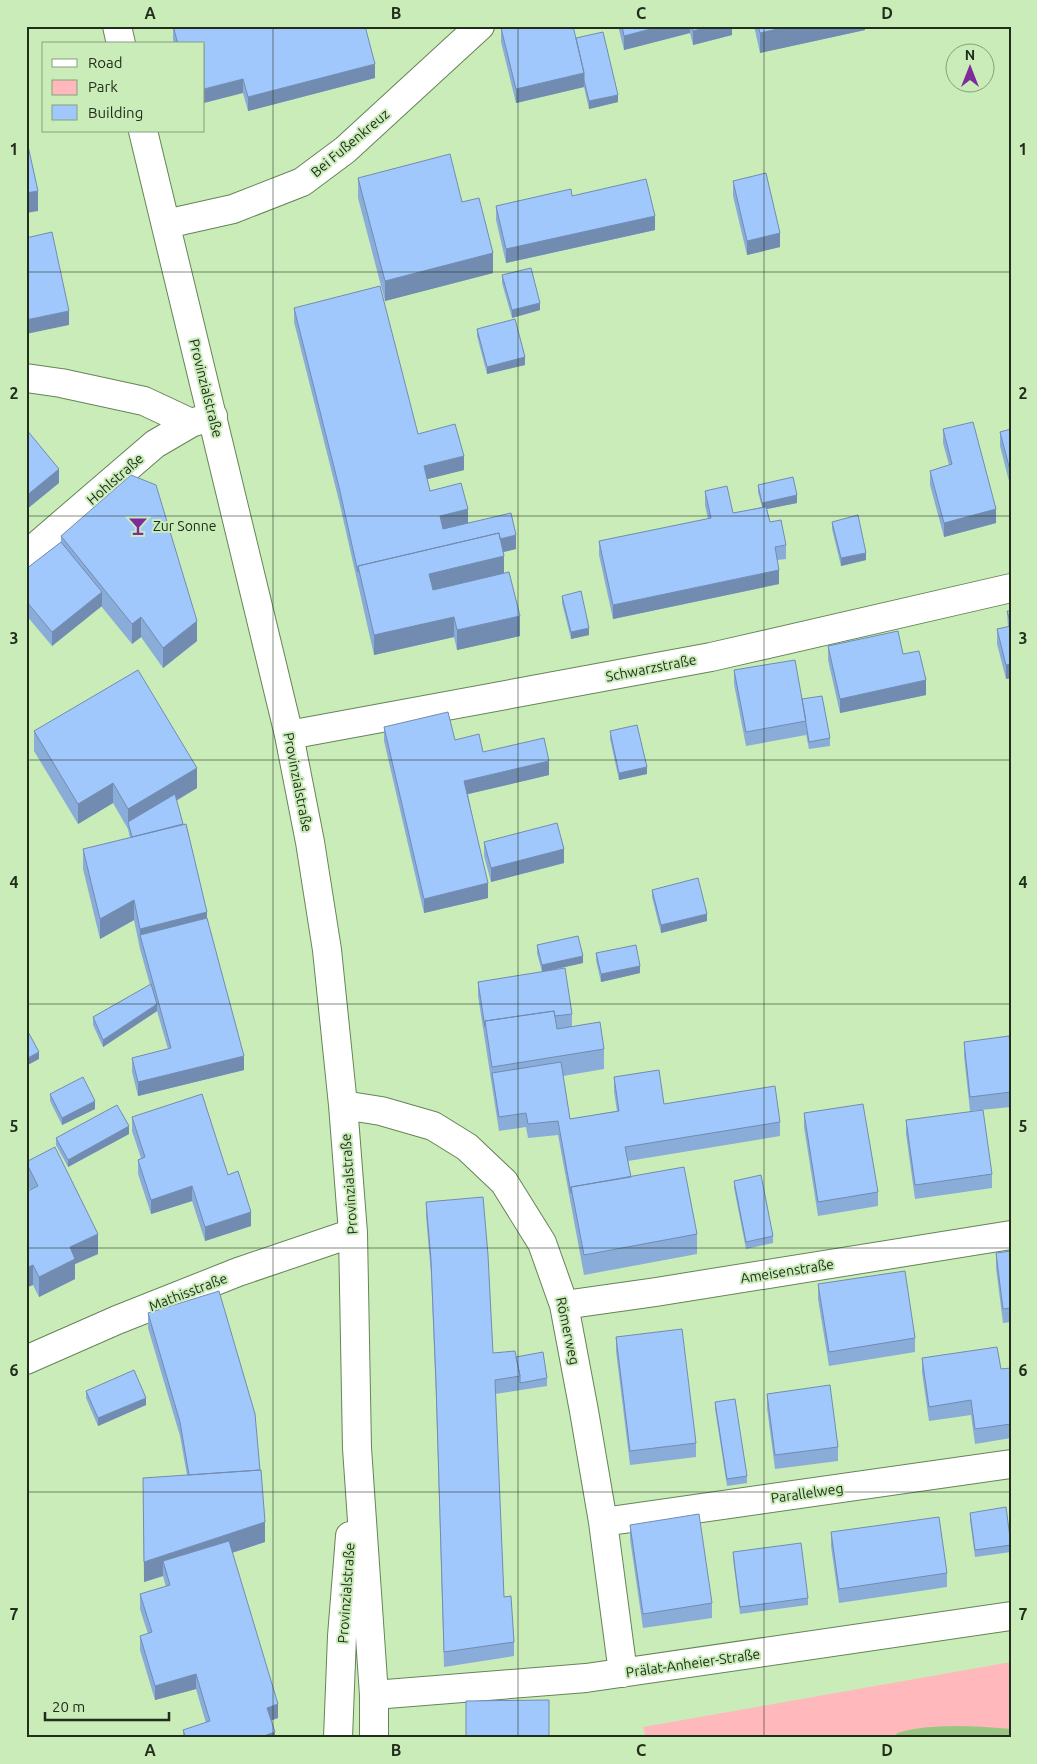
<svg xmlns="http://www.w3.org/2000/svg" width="1037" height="1764" font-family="Ubuntu,sans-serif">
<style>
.green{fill:#ffb8bb}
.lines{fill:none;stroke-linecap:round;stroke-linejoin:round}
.stream{stroke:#98c682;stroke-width:12}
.minor-casing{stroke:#668457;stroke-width:30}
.minor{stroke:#fff;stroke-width:28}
.wall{fill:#8aacd9}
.shaded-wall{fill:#718cb0}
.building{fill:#a1c8fc;stroke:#718cb0}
.grid{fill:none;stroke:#212e1b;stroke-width:1;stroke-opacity:0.55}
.labels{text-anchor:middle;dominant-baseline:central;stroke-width:4;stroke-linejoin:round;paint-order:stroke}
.street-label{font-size:14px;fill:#212e1b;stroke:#c9ecb9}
.poi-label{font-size:14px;fill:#212e1b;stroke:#c9ecb9;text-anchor:start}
.neatline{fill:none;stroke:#212e1b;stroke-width:2}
.grid-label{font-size:16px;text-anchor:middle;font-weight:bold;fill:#212e1b}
</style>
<rect width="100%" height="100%" fill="#c9ecb9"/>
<path class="green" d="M 1011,1662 L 1011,1738 L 646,1738 L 643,1727 Z"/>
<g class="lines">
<path class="stream" d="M 901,1738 C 933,1729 978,1732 1011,1735"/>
<g class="minor-casing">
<path id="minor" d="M 117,26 L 121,44
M 143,131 L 289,735 L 310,842 L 327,950 L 343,1105 L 353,1233 L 357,1448 L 374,1695 L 374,1738
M 166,224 L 233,209 L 302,182 L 345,150 L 480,26
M 26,378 L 61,383 L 144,401 L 191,423
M 26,555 L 155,444 L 191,423 L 213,416
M 289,735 L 711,657 L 1011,588
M 343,1105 L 381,1111 L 433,1126 L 467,1147 L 504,1182 L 542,1243 L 564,1305 L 584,1411 L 603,1522 L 623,1673
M 564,1305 L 656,1292 L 1011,1235
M 26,1360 L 117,1320 L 238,1272 L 353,1233
M 603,1522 L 1011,1464
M 374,1695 L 586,1678 L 1011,1616
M 338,1738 L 342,1636 L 350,1536"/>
</g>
<use href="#minor" class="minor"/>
</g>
<path class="wall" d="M 173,26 L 265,28 L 375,78 L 248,111 L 243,93 L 204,44 L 174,44 L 173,40 Z
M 618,26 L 732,26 L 732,35 L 693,45 L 690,33 L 624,50 Z
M 754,26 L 865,26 L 865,30 L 760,53 Z
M 501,28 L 576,38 L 618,102 L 589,109 L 584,87 L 516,103 L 501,42 Z
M 358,178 L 462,202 L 493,273 L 385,301 L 358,198 Z
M 733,181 L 780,247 L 747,255 L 733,196 Z
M 572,196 L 655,230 L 506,263 L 496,220 L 496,206 Z
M 502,275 L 540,310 L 512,318 L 502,283 Z
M 294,308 L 418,434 L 464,470 L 427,479 L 430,491 L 468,523 L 516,549 L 503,552 L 504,573 L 520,636 L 457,650 L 454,637 L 374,655 L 339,501 L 294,322 Z
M 477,329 L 525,365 L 487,374 L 477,336 Z
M 943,429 L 996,523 L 944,537 L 930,485 L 930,471 L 949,465 L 943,443 Z
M 1011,429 L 1011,489 L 1000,446 L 1000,432 Z
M 758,485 L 797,503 L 767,509 L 770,522 L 786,545 L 786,559 L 777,560 L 779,584 L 613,619 L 599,555 L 599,541 L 708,519 L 705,505 L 705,491 L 733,513 L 762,507 L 758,492 Z
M 832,522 L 866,560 L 841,566 L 832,529 Z
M 61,536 L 197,641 L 163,668 L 141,637 L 132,644 L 101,606 L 52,646 L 26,615 L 26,569 L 61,542 Z
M 562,596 L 589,635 L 571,639 L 562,603 Z
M 1007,611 L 1011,611 L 1011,678 L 1006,679 L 997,644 L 997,629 L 1008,627 Z
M 828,646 L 926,695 L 840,713 L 828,660 Z
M 734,670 L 802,699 L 830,738 L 830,746 L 809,749 L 806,734 L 806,735 L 746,746 L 734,684 Z
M 384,727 L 455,740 L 483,752 L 549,775 L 468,794 L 488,898 L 424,913 L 384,741 Z
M 34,731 L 197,788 L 176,801 L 207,918 L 244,1070 L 138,1096 L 132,1072 L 132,1058 L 168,1049 L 157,1011 L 103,1047 L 93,1025 L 93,1017 L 150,985 L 140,949 L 134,920 L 100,939 L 83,869 L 83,849 L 130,838 L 128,829 L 113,803 L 78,824 L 34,751 Z
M 610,731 L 647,774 L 619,780 L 610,739 Z
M 484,842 L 564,863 L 491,882 L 484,856 Z
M 652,890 L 707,921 L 661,933 L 652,897 Z
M 537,945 L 583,963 L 542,972 L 572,1014 L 572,1026 L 604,1049 L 604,1069 L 563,1076 L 570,1119 L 617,1111 L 614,1092 L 614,1077 L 664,1104 L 780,1122 L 780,1136 L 628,1161 L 631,1177 L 697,1234 L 697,1254 L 584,1275 L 558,1135 L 528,1138 L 526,1127 L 499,1131 L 478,996 L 478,982 L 542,972 L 537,953 Z
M 596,953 L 640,973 L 601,982 L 596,960 Z
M 964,1042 L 1011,1050 L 1011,1107 L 970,1111 L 964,1056 Z
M 50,1094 L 95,1109 L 62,1125 L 50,1101 Z
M 804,1113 L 878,1192 L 878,1206 L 818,1216 L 804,1127 Z
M 132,1117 L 228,1175 L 251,1226 L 205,1241 L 192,1201 L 151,1214 L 138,1174 L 138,1160 L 141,1158 L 132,1131 Z
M 906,1120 L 992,1174 L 992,1188 L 915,1199 L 906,1134 Z
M 129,1134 L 68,1167 L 56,1145 L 56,1138 Z
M 26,1162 L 98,1254 L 75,1264 L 75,1279 L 39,1297 L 33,1285 L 30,1190 L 26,1182 Z
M 734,1181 L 773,1236 L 773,1243 L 746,1249 L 734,1188 Z
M 426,1202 L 493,1353 L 516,1357 L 547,1378 L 547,1386 L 495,1394 L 504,1597 L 514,1642 L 514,1656 L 444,1667 L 436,1396 L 431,1274 L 426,1216 Z
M 1011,1251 L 1011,1322 L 1003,1323 L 996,1268 L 996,1253 Z
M 818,1284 L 915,1338 L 915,1352 L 829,1366 L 818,1299 Z
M 148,1313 L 265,1542 L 232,1553 L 278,1718 L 271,1720 L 275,1738 L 183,1738 L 183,1730 L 206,1723 L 196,1689 L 155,1700 L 140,1650 L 140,1636 L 148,1634 L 140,1609 L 140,1594 L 166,1587 L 163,1576 L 144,1582 L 143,1498 L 187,1475 L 180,1436 L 148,1328 Z
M 616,1337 L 696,1443 L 696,1457 L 630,1465 L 616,1351 Z
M 922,1358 L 1001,1369 L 1011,1368 L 1011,1438 L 975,1444 L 971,1415 L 929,1421 L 922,1372 Z
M 86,1391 L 146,1405 L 98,1426 L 86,1398 Z
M 767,1394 L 838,1447 L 838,1461 L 775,1469 L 767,1408 Z
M 715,1402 L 747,1476 L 747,1483 L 727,1486 L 715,1409 Z
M 970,1513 L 1011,1545 L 1011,1552 L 975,1557 L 970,1520 Z
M 630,1525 L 712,1603 L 712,1618 L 643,1628 L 630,1539 Z
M 831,1532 L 947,1573 L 947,1587 L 839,1603 L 831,1546 Z
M 733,1552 L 808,1598 L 808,1605 L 740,1614 L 733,1559 Z"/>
<path class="shaded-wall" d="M 662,26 L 690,26 L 690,33 L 624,50 L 624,36 Z
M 712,26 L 732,26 L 732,35 L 693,45 L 693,31 Z
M 791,26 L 865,26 L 865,30 L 760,53 L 760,33 Z
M 375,64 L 375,78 L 248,111 L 248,97 Z
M 584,73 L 584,87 L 516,103 L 516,89 Z
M 243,79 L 243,93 L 204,103 L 204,89 Z
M 618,95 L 618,102 L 589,109 L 589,101 Z
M 38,191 L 38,211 L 26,213 L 26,193 Z
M 655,216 L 655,230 L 506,263 L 506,249 Z
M 780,233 L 780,247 L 747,255 L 747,241 Z
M 493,253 L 493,273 L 385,301 L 385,281 Z
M 540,303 L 540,310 L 512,318 L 512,310 Z
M 69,311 L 69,325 L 26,334 L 26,320 Z
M 525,357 L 525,365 L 487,374 L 487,367 Z
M 464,456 L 464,470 L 424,480 L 424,466 Z
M 59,469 L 59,483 L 26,510 L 26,496 Z
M 797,495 L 797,503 L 762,510 L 762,503 Z
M 468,509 L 468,523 L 440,530 L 440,516 Z
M 996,509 L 996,523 L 944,537 L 944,523 Z
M 516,535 L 516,549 L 363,585 L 360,572 Z
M 866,553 L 866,560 L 841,566 L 841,558 Z
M 504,556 L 504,576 L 429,594 L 429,574 Z
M 779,570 L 779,584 L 613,619 L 613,605 Z
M 102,592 L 102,606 L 52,646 L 52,632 Z
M 520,616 L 520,636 L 457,650 L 457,630 Z
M 141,617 L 141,637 L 132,644 L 132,624 Z
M 454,617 L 454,637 L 374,655 L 374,635 Z
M 197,621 L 197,641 L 163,668 L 163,648 Z
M 589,628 L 589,635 L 571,639 L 571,632 Z
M 1011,664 L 1011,678 L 1006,679 L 1006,665 Z
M 29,679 L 29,693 L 26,696 L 26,682 Z
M 926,680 L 926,695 L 840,713 L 840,699 Z
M 549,761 L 549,775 L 464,795 L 464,781 Z
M 647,767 L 647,774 L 619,780 L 619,773 Z
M 197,768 L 197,788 L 130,828 L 128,822 L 128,829 L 128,809 Z
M 113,783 L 113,803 L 78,824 L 78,804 Z
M 564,849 L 564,863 L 491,882 L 491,868 Z
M 488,883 L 488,898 L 424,913 L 424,899 Z
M 134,900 L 134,920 L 100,939 L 100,919 Z
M 207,912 L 207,932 L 140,935 L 140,929 Z
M 707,914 L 707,921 L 661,933 L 661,925 Z
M 583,956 L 583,963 L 542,972 L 542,965 Z
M 640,966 L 640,973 L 601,982 L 601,974 Z
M 157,1004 L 157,1011 L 103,1047 L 103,1040 Z
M 39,1052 L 39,1059 L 26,1066 L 26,1059 Z
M 244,1056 L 244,1070 L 138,1096 L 138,1082 Z
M 95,1101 L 95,1109 L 62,1125 L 62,1118 Z
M 129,1126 L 129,1134 L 68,1167 L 68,1160 Z
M 192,1186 L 192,1201 L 151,1214 L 151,1200 Z
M 251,1212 L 251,1226 L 205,1241 L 205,1227 Z
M 98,1234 L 98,1254 L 75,1264 L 75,1279 L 39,1297 L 39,1277 L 70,1247 Z
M 33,1265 L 33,1285 L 26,1288 L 26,1268 Z
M 146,1398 L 146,1405 L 98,1426 L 98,1418 Z
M 265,1522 L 265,1542 L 166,1574 L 163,1561 L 163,1576 L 144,1582 L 144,1562 Z
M 196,1674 L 196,1689 L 155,1700 L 155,1686 Z
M 278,1704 L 278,1718 L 267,1722 L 267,1708 Z
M 275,1732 L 275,1738 L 258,1738 Z"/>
<path class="building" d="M 173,26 L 264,26 L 265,28 L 272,26 L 365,26 L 375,64 L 248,97 L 243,79 L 204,89 L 204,44 L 178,44 Z
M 510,26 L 573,26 L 584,73 L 516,89 L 501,28 Z
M 622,26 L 662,26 L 624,36 Z
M 692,26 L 712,26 L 693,31 Z
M 758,26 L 791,26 L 760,33 Z
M 603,32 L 618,95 L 589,101 L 584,80 L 584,73 L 576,38 Z
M 26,137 L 38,191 L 26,193 Z
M 450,154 L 462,202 L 479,198 L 493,253 L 385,281 L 358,178 Z
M 766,173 L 780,233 L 747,241 L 733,181 Z
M 646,179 L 655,216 L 506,249 L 496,206 L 571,189 L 572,196 Z
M 52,232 L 69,311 L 26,320 L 26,238 Z
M 531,268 L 540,303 L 512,310 L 502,275 Z
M 380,286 L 418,434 L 455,424 L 464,456 L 424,466 L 430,491 L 461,483 L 468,509 L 440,516 L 443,529 L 511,513 L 516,535 L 500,539 L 499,533 L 358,566 L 358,572 L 339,487 L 294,308 Z
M 515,319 L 525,357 L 487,367 L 477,329 Z
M 973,422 L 996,509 L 944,523 L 930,471 L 952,464 L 943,429 Z
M 26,429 L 59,469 L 26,496 Z
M 1011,429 L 1011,474 L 1000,432 Z
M 131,475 L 156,485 L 197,621 L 163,648 L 141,617 L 132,624 L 61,536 Z
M 793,477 L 797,495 L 762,503 L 758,485 Z
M 727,486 L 733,513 L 766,507 L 770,522 L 781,520 L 786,545 L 775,547 L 779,570 L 613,605 L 599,541 L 711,518 L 705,491 Z
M 858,515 L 866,553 L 841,558 L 832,522 Z
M 499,533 L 504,556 L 429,574 L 433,590 L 509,572 L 520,616 L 457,630 L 454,617 L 374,635 L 358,566 Z
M 61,542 L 102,592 L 52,632 L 26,601 L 26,569 Z
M 581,591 L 589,628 L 571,632 L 562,596 Z
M 1007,611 L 1011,611 L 1011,625 Z
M 1011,626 L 1011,664 L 1006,665 L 997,629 Z
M 898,631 L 903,654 L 919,651 L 926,680 L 840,699 L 828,646 Z
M 795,660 L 806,721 L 746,732 L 734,670 Z
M 138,670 L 197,768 L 128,809 L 113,783 L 78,804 L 34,731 Z
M 26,675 L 29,679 L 26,682 Z
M 822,696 L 830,738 L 809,742 L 802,699 Z
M 448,712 L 455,740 L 479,734 L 483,752 L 544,738 L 549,761 L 464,781 L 488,883 L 424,899 L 384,727 Z
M 637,725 L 647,767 L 619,773 L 610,731 Z
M 175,794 L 183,824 L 132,837 L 128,822 Z
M 557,823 L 564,849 L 491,868 L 484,842 Z
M 186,824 L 207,912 L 140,929 L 134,900 L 100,919 L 83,849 Z
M 698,878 L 707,914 L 661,925 L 652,890 Z
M 207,918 L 244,1056 L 138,1082 L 132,1058 L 171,1048 L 140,935 Z
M 578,936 L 583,956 L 542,965 L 537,945 Z
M 636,945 L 640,966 L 601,974 L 596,953 Z
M 565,968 L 572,1014 L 555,1016 L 554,1011 L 485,1021 L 485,1027 L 478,982 Z
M 151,984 L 157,1004 L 103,1040 L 93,1017 Z
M 554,1011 L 557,1029 L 600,1022 L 604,1049 L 492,1067 L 485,1021 Z
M 26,1028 L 39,1052 L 26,1059 Z
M 1009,1036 L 1011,1050 L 1011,1092 L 970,1097 L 964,1042 Z
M 561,1062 L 570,1119 L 619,1111 L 614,1077 L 659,1070 L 664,1104 L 775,1086 L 780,1122 L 625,1147 L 631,1177 L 571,1187 L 571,1193 L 558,1121 L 528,1124 L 526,1113 L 499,1117 L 492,1073 Z
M 83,1077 L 95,1101 L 62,1118 L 50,1094 Z
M 202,1094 L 228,1175 L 238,1171 L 251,1212 L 205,1227 L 192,1186 L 151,1200 L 138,1160 L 145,1157 L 132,1117 Z
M 863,1104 L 878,1192 L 818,1202 L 804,1113 Z
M 117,1105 L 129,1126 L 68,1160 L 56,1138 Z
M 983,1110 L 992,1174 L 915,1185 L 906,1120 Z
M 55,1147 L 98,1234 L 70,1247 L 75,1259 L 39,1277 L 33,1265 L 26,1268 L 26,1192 L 38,1186 L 26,1162 Z
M 684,1167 L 697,1234 L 584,1255 L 571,1187 Z
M 761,1175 L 773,1236 L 746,1242 L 734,1181 Z
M 483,1197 L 488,1255 L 493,1353 L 515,1351 L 520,1376 L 495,1380 L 504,1597 L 511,1596 L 514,1642 L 444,1652 L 436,1382 L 431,1260 L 426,1202 Z
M 1011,1251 L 1011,1308 L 1003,1309 L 996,1253 Z
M 905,1271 L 915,1338 L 829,1352 L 818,1284 Z
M 219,1291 L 255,1414 L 260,1470 L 189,1475 L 180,1422 L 148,1313 Z
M 682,1329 L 696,1443 L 630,1451 L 616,1337 Z
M 997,1347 L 1001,1369 L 1011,1368 L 1011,1424 L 975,1429 L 971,1400 L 929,1407 L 922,1358 Z
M 543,1352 L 547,1378 L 520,1383 L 520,1376 L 516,1357 Z
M 134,1370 L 146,1398 L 98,1418 L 86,1391 Z
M 830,1385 L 838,1447 L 775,1455 L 767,1394 Z
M 735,1399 L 747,1476 L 727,1479 L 715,1402 Z
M 261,1470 L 265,1522 L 144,1562 L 143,1478 Z
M 1006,1507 L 1011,1545 L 975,1550 L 970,1513 Z
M 699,1514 L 712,1603 L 643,1614 L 630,1525 Z
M 939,1517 L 947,1573 L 839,1589 L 831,1532 Z
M 229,1541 L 278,1704 L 267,1708 L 275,1732 L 258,1738 L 186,1738 L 183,1730 L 210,1721 L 196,1674 L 155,1686 L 140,1636 L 152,1632 L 140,1594 L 170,1585 L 163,1561 Z
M 801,1543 L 808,1598 L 740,1607 L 733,1552 Z
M 549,1700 L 549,1738 L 466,1738 L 466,1701 Z"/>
<path class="grid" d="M 273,26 L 273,1738M 518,26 L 518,1738M 764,26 L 764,1738M 26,272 L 1011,272M 26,516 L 1011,516M 26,760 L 1011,760M 26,1004 L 1011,1004M 26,1248 L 1011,1248M 26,1492 L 1011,1492"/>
<defs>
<g id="bar-bare" transform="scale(1.5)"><path d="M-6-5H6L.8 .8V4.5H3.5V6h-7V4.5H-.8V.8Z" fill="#7e2b9b" stroke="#c9ecb9" stroke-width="2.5" paint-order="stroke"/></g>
</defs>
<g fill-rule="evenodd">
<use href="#bar-bare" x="138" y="526"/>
</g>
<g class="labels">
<g class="street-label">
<text transform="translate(350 143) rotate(-40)">Bei Fußenkreuz</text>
<text transform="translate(206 388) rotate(76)">Provinzialstraße</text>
<text transform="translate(115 479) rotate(-41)">Hohlstraße</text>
<text transform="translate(651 668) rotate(-11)">Schwarzstraße</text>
<text transform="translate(298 782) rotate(79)">Provinzialstraße</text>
<text transform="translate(349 1184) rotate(-94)">Provinzialstraße</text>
<text transform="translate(787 1271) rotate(-9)">Ameisenstraße</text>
<text transform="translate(188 1292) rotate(-21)">Mathisstraße</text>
<text transform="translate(568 1331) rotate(78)">Römerweg</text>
<text transform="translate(807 1493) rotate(-8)">Parallelweg</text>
<text transform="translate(346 1593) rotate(-86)">Provinzialstraße</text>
<text transform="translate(693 1663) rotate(-8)">Prälat-Anheier-Straße</text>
</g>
<g class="poi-label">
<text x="153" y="526">Zur Sonne</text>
</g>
</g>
<rect width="1037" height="1764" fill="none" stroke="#c9ecb9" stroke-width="55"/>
<rect x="42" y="42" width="162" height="90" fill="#c9ecb9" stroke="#86a07a"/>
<rect x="52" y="59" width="25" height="8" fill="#ffffff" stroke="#86a07a"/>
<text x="88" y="68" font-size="15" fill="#212e1b">Road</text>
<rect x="52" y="80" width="25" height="15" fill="#ffb8bb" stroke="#86a07a"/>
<text x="88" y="92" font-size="15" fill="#212e1b">Park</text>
<rect x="52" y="105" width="25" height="15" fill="#a1c8fc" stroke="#86a07a"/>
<text x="88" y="118" font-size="15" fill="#212e1b">Building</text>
<g transform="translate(970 68)"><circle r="24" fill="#c9ecb9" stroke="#86a07a"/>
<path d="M0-4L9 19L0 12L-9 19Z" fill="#7e2b9b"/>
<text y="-8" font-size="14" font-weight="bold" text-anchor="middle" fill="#212e1b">N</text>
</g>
<path d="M45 1712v8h124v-8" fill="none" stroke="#212e1b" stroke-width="2.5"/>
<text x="52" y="1712" font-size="15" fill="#212e1b" stroke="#c9ecb9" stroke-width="4" paint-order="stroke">20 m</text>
<rect x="28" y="28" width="982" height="1708" class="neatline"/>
<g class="grid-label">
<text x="150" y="19">A</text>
<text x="396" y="19">B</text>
<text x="641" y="19">C</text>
<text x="887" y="19">D</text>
<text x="14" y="155">1</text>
<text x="1023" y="155">1</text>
<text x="14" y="399">2</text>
<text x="1023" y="399">2</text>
<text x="14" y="644">3</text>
<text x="1023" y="644">3</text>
<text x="14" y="888">4</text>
<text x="1023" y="888">4</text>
<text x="14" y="1132">5</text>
<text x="1023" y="1132">5</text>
<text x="14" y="1376">6</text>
<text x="1023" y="1376">6</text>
<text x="14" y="1620">7</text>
<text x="1023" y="1620">7</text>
<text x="150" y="1756">A</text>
<text x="396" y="1756">B</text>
<text x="641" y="1756">C</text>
<text x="887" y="1756">D</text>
</g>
</svg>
